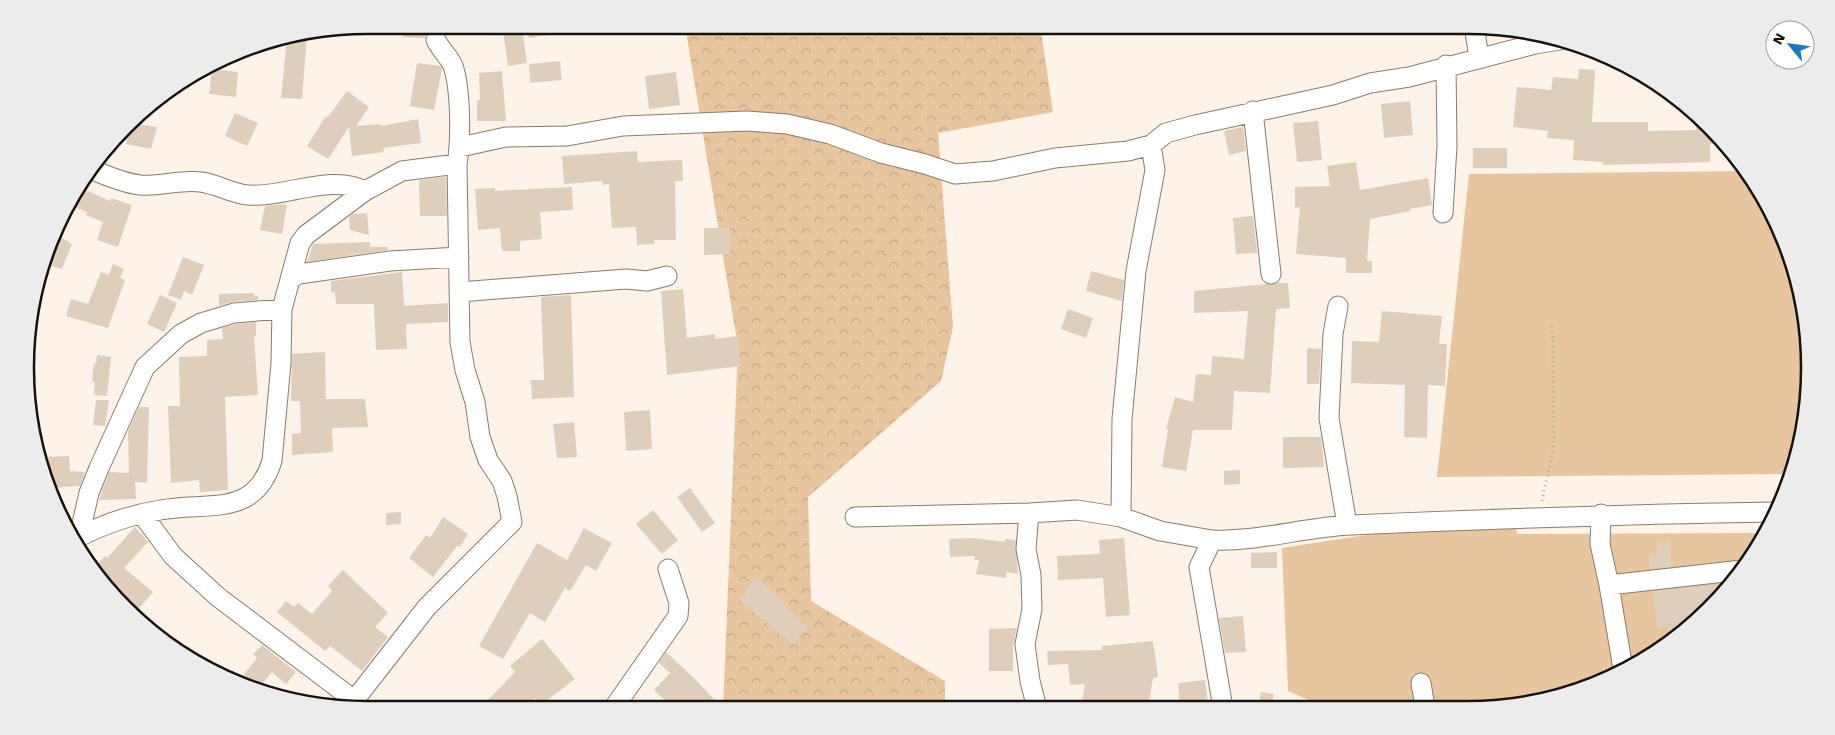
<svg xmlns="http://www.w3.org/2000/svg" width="1835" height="735" font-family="'Work Sans',sans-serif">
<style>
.grass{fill:#e6c59f}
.forest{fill:url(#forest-crowns)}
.building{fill:#dfcebc}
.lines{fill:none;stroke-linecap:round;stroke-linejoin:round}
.minor-casing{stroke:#8b7c6b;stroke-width:21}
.path{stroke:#b2a89f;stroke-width:3;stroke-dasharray:1 4;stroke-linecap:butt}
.minor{stroke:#fff;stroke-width:19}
.rim{fill:none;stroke:#18120c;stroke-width:2.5}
</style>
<defs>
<pattern id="forest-crowns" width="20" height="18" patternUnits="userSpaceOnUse" patternTransform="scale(1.25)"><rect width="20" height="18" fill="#e6c59f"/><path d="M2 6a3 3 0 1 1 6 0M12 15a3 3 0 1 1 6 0" fill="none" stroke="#c5a888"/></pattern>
</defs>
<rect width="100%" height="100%" fill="#fef3e8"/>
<path class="grass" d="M 1746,171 L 1775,216 L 1798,279 L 1809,345 L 1807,412 L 1793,474 L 1437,477 L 1469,174 Z
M 1508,513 L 1518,534 L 1765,533 L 1752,558 L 1693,625 L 1599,684 L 1512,707 L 1327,708 L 1288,691 L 1282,548 Z"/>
<path class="forest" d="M 685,25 L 1040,25 L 1053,112 L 938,133 L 953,327 L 941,381 L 808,497 L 811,601 L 945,681 L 945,709 L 723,709 L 738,347 Z"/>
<path class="building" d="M 404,25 L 427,25 L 425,38 L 403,37 Z
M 527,25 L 564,25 L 565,32 L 529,38 Z
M 522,28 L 527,63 L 508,66 L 503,31 Z
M 307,35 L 302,99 L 281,98 L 287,38 Z
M 560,61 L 562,80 L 530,83 L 529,64 Z
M 417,63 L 440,66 L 442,68 L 434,110 L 410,106 Z
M 212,69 L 238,72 L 236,97 L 209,94 Z
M 1579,69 L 1595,70 L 1592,122 L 1648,122 L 1648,131 L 1696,130 L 1696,113 L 1715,133 L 1716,144 L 1710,144 L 1710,162 L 1603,165 L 1603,162 L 1573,160 L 1574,140 L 1547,138 L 1548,131 L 1513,127 L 1517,87 L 1551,90 L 1553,77 L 1578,79 Z
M 502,71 L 506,121 L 477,121 L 477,100 L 480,100 L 479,73 Z
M 676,72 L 680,105 L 649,109 L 645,76 Z
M 347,91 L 369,107 L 356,126 L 380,124 L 381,126 L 418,119 L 421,143 L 383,148 L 384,152 L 352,156 L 349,127 L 328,159 L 307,146 L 326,116 L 328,117 Z
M 1410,101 L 1413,135 L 1384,138 L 1381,104 Z
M 235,113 L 258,123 L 247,146 L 225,136 Z
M 1318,121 L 1322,160 L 1297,162 L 1293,123 Z
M 131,123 L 157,127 L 151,149 L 126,144 Z
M 1243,127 L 1246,151 L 1229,155 L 1224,131 Z
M 1473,148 L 1507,148 L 1507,168 L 1473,168 Z
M 637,151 L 638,162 L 682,160 L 683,181 L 675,181 L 676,240 L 654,240 L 654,244 L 637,245 L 636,227 L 612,228 L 609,184 L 603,185 L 603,181 L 564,184 L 562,156 Z
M 1356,162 L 1360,190 L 1428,178 L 1432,205 L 1410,209 L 1411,211 L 1370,219 L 1367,261 L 1372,261 L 1372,273 L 1346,273 L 1346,258 L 1296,254 L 1300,207 L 1295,208 L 1295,187 L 1330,186 L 1327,166 Z
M 446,177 L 447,216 L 420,216 L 419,180 Z
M 79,187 L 110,201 L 111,198 L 132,205 L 118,247 L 97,240 L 103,222 L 86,215 L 87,212 L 67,204 Z
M 572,187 L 573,210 L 540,212 L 542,239 L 520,241 L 520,251 L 502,251 L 500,228 L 478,230 L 475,189 L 495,188 L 495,191 Z
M 280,204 L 287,205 L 282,234 L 260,230 L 265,206 Z
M 367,213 L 369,235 L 350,230 L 349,217 L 353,214 Z
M 1253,216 L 1257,253 L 1236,254 L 1233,218 Z
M 704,228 L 730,228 L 730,254 L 704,255 Z
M 54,233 L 72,244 L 62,269 L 48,265 L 52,252 L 47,249 Z
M 370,242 L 370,247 L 388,247 L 388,250 L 307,262 L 313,244 Z
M 183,257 L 204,265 L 192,295 L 184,291 L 181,300 L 168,295 Z
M 113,264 L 124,269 L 120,278 L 125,280 L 108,328 L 66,316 L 71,299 L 88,304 L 101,272 L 109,275 Z
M 1091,271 L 1124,280 L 1122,301 L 1086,291 Z
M 402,272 L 404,306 L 448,303 L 448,322 L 406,324 L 407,349 L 376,350 L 374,304 L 336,304 L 335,292 L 331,292 L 331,281 Z
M 1277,283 L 1288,283 L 1290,308 L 1276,309 L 1270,393 L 1234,391 L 1232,430 L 1193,430 L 1186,471 L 1162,467 L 1168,429 L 1166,429 L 1175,397 L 1193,402 L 1196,374 L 1211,375 L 1212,356 L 1244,359 L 1248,311 L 1194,313 L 1194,291 Z
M 683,289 L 687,338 L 715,334 L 715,339 L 738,336 L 741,366 L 667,375 L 661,291 Z
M 254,293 L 254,296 L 258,296 L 258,300 L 233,302 L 219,306 L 219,294 Z
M 160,295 L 177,303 L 164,332 L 147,324 Z
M 571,295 L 574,397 L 532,399 L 531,380 L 544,380 L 541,297 Z
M 1068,309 L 1093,318 L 1086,338 L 1061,329 Z
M 1382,311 L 1442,316 L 1439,344 L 1447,344 L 1445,386 L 1428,385 L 1427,438 L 1404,437 L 1405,385 L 1351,383 L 1352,341 L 1379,342 Z
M 256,322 L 256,336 L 254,336 L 258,395 L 225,397 L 228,490 L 200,492 L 199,480 L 171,483 L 168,406 L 180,406 L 179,357 L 207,356 L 207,340 L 223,339 L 222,328 L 236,324 Z
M 1307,348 L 1321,349 L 1319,384 L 1307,384 Z
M 325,352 L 326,399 L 365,399 L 368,427 L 332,428 L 333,452 L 292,455 L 292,434 L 301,433 L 300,401 L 291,401 L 292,354 Z
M 97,355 L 111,357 L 107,396 L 94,395 L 95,382 L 92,381 L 94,363 L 96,363 Z
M 96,400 L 109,400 L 105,426 L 93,425 Z
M 139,407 L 149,407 L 147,483 L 135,482 L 136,499 L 99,500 L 109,472 L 129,473 L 128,431 Z
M 650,410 L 652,449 L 626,451 L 624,412 Z
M 574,422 L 577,457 L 557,458 L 553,424 Z
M 1283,437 L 1321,437 L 1324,467 L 1283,468 Z
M 69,456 L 70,471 L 85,472 L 80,486 L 48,488 L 44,457 Z
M 1240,470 L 1240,484 L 1224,485 L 1224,471 Z
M 690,488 L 715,523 L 702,532 L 677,497 Z
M 653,510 L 678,540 L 662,554 L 636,524 Z
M 401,512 L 401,524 L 386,525 L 386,513 Z
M 443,517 L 468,534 L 460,547 L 457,546 L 433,577 L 409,558 L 426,535 L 430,538 Z
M 135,527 L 148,542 L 124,568 L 153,592 L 135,613 L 93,569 L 105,556 L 107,558 Z
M 584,528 L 612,543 L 596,571 L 586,565 L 570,591 L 565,588 L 545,622 L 530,613 L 503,659 L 479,646 L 537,543 L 567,560 Z
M 973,538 L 1005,542 L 1005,539 L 1016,540 L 1018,574 L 1006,572 L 1006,578 L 976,574 L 979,560 L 974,560 L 975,556 L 950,557 L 949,539 Z
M 1124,538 L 1130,615 L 1106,617 L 1103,578 L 1058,580 L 1057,556 L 1100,554 L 1099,540 Z
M 1669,541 L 1672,567 L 1650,569 L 1649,556 L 1657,554 L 1656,543 Z
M 1277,552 L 1277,568 L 1251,568 L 1251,553 Z
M 343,570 L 388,613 L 375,627 L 388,637 L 362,671 L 330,646 L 325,651 L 277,612 L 286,601 L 294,607 L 298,603 L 312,614 L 332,591 L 328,586 Z
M 757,577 L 788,605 L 785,607 L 808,627 L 792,644 L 738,599 L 746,593 L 745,591 Z
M 1730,583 L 1693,625 L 1670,640 L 1668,626 L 1657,627 L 1653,591 Z
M 1243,616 L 1246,652 L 1225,653 L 1219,618 Z
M 1017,628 L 1013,647 L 1013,671 L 989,671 L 989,629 Z
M 542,639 L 575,679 L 541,705 L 535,698 L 525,710 L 492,710 L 485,703 L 515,672 L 510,666 Z
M 1153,641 L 1158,677 L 1153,678 L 1148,708 L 1081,708 L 1085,684 L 1070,685 L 1068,664 L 1048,665 L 1047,651 L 1102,650 L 1102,646 Z
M 262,645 L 296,672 L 286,684 L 272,672 L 256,691 L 238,682 L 257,658 L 253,654 Z
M 666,652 L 693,677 L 723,709 L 674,709 L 654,690 L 670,673 L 659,663 Z
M 1205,680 L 1208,703 L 1180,706 L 1178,683 Z
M 1261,692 L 1274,694 L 1271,708 L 1258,708 Z"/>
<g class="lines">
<g class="minor-casing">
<path id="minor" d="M 1474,26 L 1479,57
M 1253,111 L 1271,274
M 460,147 L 506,137 L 567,136 L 623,126 L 747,121 L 787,124 L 830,134 L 881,153 L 925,164 L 955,174 L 993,171 L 1055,158 L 1128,151 L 1151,145 L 1166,133 L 1195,125 L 1333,95 L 1370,83 L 1409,77 L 1535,44 L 1560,40
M 93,170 C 107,176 124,183 140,185 C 160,187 180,179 201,182 C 217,184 232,194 248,195 C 284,198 332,173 365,191
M 1443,213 L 1447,146 L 1446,65
M 292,278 L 299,274 L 390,261 L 459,257
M 460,292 L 626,279 L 647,281 L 667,276
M 1338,306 L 1333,334 L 1329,418 L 1347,525
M 1029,513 L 1026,549 L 1031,575 L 1032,609 L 1025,644 L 1030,681 L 1037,708
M 142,514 L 173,556 L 218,597 L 354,700
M 1601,514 L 1600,544 L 1609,585 L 1623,669
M 855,517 L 1029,513 L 1077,510 L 1121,517 L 1160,531 L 1212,540
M 1121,517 L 1122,419 L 1136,271 L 1155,170 L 1151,145
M 79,537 L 89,493 L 99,468 L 145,367 L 181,334 L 201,323 L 234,313 L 282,309
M 73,540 C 101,525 129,515 160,510 C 207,501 254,519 272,461 L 281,363 L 282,309 L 300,243 L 306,235 L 365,191 L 402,171 L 457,164
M 1609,585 L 1742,570
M 1421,683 L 1425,707
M 349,707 L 427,607 L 512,522 L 507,496 L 502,481 L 488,460 L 480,437 L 475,402 L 465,370 L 460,342 L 457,164 C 461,141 461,89 453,66 C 450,58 440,49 436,40
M 1223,708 L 1199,567 L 1212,540 C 1259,542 1304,527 1351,525 C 1492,519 1633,514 1775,512
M 613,709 L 678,616 L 679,603 L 668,569"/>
</g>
<path class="path" d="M 1542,501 L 1554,445 L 1553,339 L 1551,324"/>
<use href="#minor" class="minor"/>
</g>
<path d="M0 0H1835V735H0ZM367 34H1468A333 333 0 0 1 1801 367V368A333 333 0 0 1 1468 701H367A333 333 0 0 1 34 368V367A333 333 0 0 1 367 34Z" fill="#edecec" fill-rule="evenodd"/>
<path class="rim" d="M367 34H1468A333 333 0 0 1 1801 367V368A333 333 0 0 1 1468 701H367A333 333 0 0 1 34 368V367A333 333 0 0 1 367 34Z"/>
<g transform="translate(1790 45) rotate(299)"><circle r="24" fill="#ffffff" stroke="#a3a09e"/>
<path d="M0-4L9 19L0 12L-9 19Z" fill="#1d77c4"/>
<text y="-8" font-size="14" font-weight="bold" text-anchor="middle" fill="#18120c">N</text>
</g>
</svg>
